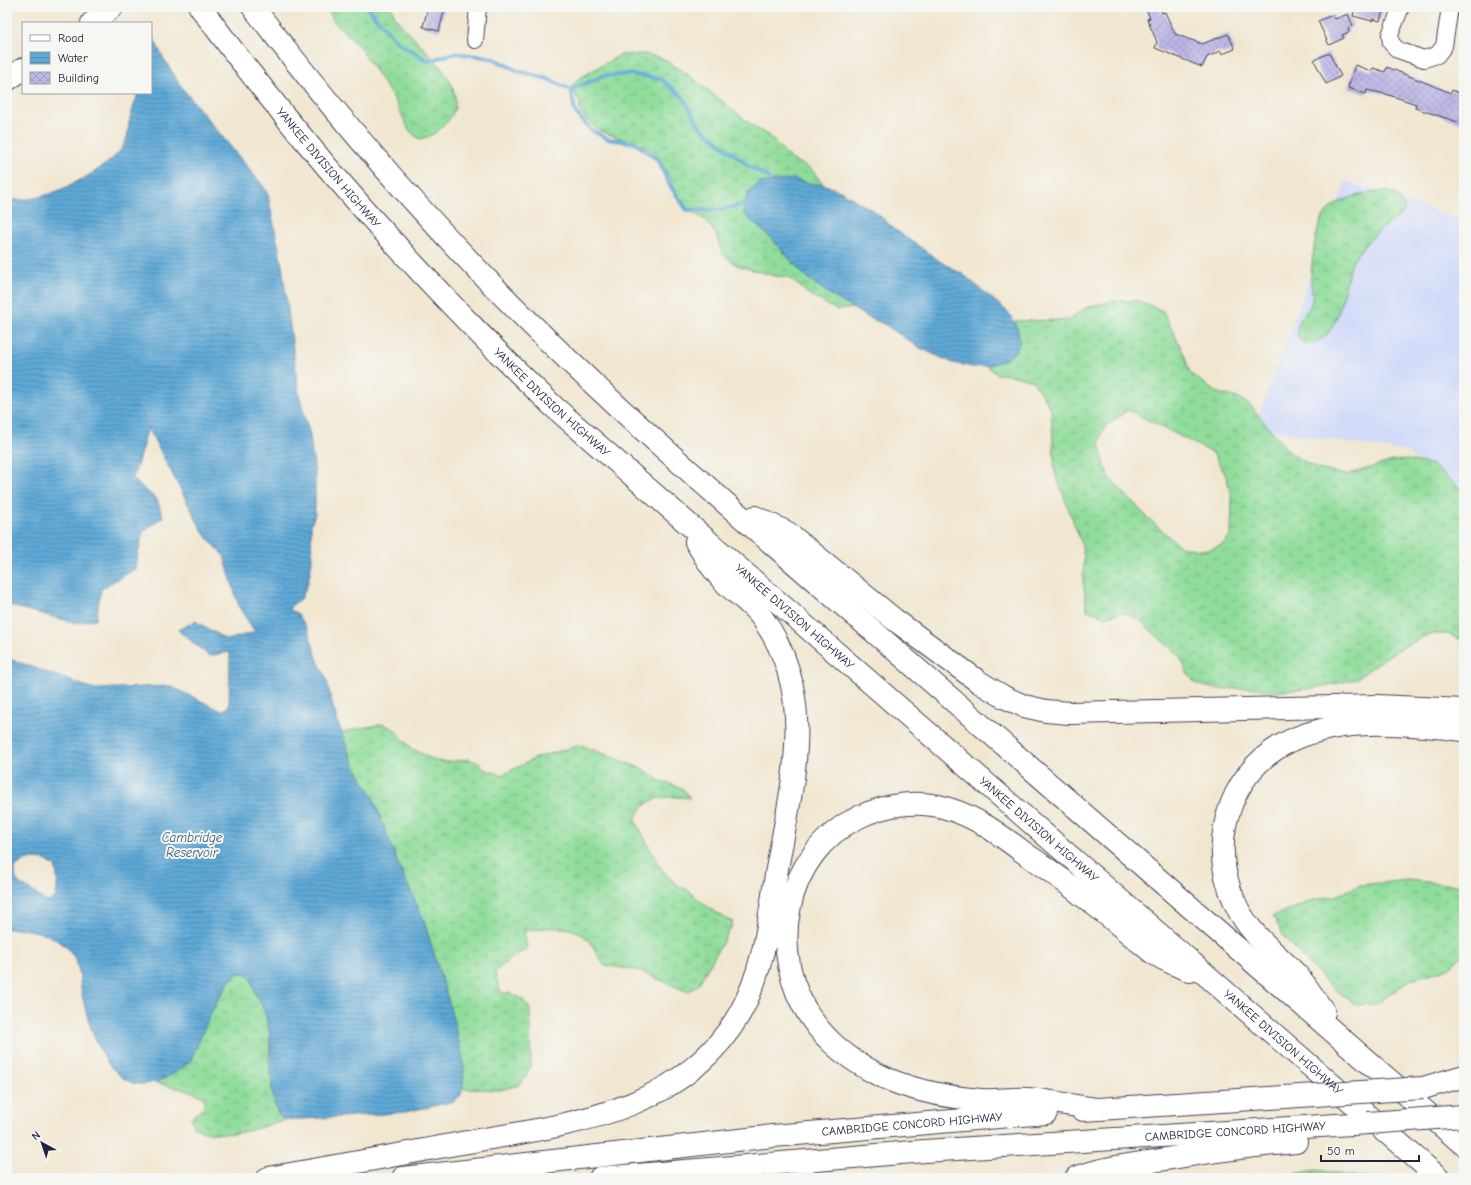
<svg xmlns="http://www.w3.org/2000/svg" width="1471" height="1185" font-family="'Comic Neue',sans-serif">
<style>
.built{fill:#d0daf9}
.wetland{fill:url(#wetland-marsh);stroke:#59806b;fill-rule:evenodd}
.water{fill:url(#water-rules);stroke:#406689;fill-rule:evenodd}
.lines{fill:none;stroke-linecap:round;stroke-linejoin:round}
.stream{stroke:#5fa9d7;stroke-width:4}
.building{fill:url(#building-cross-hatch)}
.street-casing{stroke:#414052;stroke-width:18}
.secondary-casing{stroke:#414052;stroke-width:24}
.highway-casing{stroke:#414052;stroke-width:24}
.street{stroke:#fff;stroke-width:16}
.secondary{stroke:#fff;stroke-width:22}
.highway{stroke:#fff;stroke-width:22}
.highway-bridge-casing{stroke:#414052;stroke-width:24;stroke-linecap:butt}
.highway-bridge{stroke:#fff;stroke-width:22}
.labels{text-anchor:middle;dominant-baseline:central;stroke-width:4;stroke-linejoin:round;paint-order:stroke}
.street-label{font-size:12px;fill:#22223b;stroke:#f6f6f2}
.water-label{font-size:13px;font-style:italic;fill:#3a5879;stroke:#f6f6f2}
</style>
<defs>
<pattern id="wetland-marsh" width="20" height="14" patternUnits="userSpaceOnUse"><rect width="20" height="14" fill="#90dd9b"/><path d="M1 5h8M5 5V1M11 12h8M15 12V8" fill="none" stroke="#7cbd86"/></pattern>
<pattern id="water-rules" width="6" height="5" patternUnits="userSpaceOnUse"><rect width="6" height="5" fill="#5fa9d7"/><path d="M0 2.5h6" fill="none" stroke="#4e89b0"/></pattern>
<pattern id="building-cross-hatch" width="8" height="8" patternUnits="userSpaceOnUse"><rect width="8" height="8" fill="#bcb6e6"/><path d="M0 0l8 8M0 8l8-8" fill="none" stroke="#a19cc6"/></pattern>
</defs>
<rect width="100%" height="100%" fill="#f6f6f2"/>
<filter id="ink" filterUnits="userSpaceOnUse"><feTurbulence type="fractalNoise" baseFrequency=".025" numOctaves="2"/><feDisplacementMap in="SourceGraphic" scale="8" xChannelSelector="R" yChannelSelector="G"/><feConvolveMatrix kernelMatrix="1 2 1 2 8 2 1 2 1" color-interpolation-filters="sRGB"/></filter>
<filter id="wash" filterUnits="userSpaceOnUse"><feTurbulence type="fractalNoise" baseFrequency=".012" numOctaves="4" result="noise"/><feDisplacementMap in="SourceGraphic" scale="16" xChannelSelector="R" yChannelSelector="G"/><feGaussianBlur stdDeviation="0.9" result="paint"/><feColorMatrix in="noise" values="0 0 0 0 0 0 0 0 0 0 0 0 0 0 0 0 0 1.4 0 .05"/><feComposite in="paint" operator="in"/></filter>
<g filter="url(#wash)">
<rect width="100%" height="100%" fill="#f1e7d1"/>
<path class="built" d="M 1346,181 L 1464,221 L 1464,491 L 1407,452 L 1254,428 Z"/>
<path class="wetland" d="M 327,7 L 391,7 C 393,11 394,15 396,18 C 414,44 481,89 445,124 C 436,133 431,137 419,139 L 409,130 L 394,99 L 358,45 L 334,22 Z
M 645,54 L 662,58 L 686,73 L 757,129 L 768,135 L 791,159 L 811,169 L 823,184 L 811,184 L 792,179 L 744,214 L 771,238 L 806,277 L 832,296 L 854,308 L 836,310 L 809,294 L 788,277 L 774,276 L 736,265 L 722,253 L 716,234 L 704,219 L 689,210 L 679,197 L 660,159 L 650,150 L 635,141 L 625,140 L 600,131 L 589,123 L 580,111 L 580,104 L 572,87 L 578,79 L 620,55 Z
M 1383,191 L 1395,193 L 1405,208 L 1401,215 C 1384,227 1365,241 1354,259 C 1340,286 1344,341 1306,345 L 1298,338 C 1295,313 1309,317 1312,300 C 1313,292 1310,284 1311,276 C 1312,260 1315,227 1325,214 C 1336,198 1366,193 1383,191 Z
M 1113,301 L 1138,301 L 1163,311 L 1184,354 L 1190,373 L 1215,392 L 1238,398 L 1250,405 L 1290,453 L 1318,469 L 1346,475 L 1393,461 L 1407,460 L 1431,464 L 1464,491 L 1464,641 L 1448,634 L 1429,634 L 1394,652 L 1356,679 L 1315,688 L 1274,692 L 1257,688 L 1216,689 L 1196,684 L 1188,674 L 1180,657 L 1137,618 L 1122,612 L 1106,617 L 1087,610 L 1083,581 L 1084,558 L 1081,542 L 1055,473 L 1051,409 L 1033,381 L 1011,375 L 997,374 L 987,366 L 1007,359 L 1017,327 L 1015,321 L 1069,320 L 1085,308 ZM 1128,410 L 1213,453 L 1226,476 L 1232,497 L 1231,535 L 1222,545 L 1211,549 L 1202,550 L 1181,547 L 1149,519 L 1108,476 L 1099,445 L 1102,432 L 1107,425 Z
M 383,724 L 394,729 L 411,748 L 436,761 L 447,762 L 469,759 L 481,764 L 483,769 L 502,775 L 538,757 L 581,745 L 645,770 L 660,781 L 682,788 L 690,798 C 667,796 645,794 635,820 C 647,841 656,868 676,884 C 680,887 686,888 690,892 C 704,904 715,914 733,922 L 731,928 L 698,985 L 688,992 L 640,971 L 604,965 C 599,958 595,948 589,941 C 574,922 545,928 524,931 L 527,949 L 508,960 L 495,973 L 501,993 L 510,993 L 523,1000 L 530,1009 L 531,1063 L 526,1077 L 519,1085 L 500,1090 L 463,1089 L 463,1059 L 448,1000 L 423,918 L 400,869 L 372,795 L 355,767 L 341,732 Z
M 1408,880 L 1464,886 L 1464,954 L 1449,968 L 1410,980 L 1376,1004 L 1356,1005 L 1326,982 L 1302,957 L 1284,937 L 1273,916 L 1314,900 L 1335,896 L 1360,885 Z
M 238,973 L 245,973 L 250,977 L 256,995 L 264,1008 L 270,1035 L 269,1061 L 273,1091 L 278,1115 L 283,1120 C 254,1130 223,1141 194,1127 L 191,1118 L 204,1106 L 205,1098 L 193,1092 L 153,1082 L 181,1069 L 191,1060 L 211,1012 L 230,980 Z
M 1317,1170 L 1367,1178 L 1283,1178 L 1290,1174 Z"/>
<path class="water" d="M 151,33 L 164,59 L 183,89 L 264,187 L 268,195 L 282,265 L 299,394 L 310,436 L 315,474 L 315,514 L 311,525 L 312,561 L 308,583 L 301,599 L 293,604 L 289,609 L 298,614 L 308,630 L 318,661 L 326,677 L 333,707 L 347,749 L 355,767 L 372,795 L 400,869 L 423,918 L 448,1000 L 463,1059 L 464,1075 L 461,1095 L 454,1101 L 434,1106 L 405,1112 L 373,1115 L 283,1120 C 266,1103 273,1058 270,1035 C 269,1021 263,1008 257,996 C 253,990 254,981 249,976 C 228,954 198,1050 190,1060 C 178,1074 151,1088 133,1083 C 122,1079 115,1072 108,1063 C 93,1041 86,1015 81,989 C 80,979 79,966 74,957 C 60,934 31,928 7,929 L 7,658 L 93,689 L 170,686 L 222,711 L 229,706 L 230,652 L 209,656 L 178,630 L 195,621 L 227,640 L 255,632 L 239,607 L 224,556 L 204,534 L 148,428 L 133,479 L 157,500 L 163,517 L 143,532 L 135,569 L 101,589 L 96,619 L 76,623 L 7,605 L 7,200 C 20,200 34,199 46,195 C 68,188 112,166 123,146 C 128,138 128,131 129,123 C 131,113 135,103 138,93 L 151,93 ZM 34,859 L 45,860 L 55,866 C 58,877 58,887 55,898 L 48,902 C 40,899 38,895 32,891 C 21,884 12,882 16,866 L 22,862 Z
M 792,179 L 811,184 L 823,184 L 842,192 L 877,213 L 893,228 L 941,262 L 964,275 L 1008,312 L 1017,327 L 1020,341 L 1015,352 L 1007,359 L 987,366 L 972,367 L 953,363 L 920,348 L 884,324 L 867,317 L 832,296 L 806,277 L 771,238 L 744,214 L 743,207 L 748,193 L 759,183 Z"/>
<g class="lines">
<path class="stream" d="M 367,7 L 396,41 L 428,61 L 455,53 L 492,58 L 518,71 L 548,79 L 571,90 L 575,112 L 591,130 L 608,139 L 635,143 L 658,160 L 669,184 L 687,210 L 719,210 L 745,204
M 571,90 L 602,76 L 630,74 L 661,79 L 683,97 L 700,127 L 749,166 L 769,178"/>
</g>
<g id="blocks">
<path class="building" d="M 428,7 L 445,7 L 439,31 L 423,27 Z
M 1145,7 L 1160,7 L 1162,13 L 1165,12 L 1175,34 L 1202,44 L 1228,34 L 1235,49 L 1222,54 L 1221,51 L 1207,57 L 1202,67 L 1155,48 L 1157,42 L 1147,19 L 1150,18 Z
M 1355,7 L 1384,7 L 1380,21 L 1373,19 L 1372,21 L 1353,16 Z
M 1348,14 L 1353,26 L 1348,28 L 1349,32 L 1342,35 L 1344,38 L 1329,45 L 1318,21 L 1333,15 L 1335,19 Z
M 1329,53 L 1341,76 L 1326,84 L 1314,60 Z
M 1355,65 L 1371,71 L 1373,68 L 1385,72 L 1387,67 L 1451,93 L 1452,90 L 1464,95 L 1464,124 L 1415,108 L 1416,104 L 1386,94 L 1367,90 L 1366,94 L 1348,88 Z"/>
</g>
</g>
<g filter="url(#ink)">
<use href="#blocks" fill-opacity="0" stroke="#414052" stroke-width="1"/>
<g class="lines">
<g class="street-casing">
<path id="street" d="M 1401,7 L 1390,35 L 1391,43 L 1398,50 L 1424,59 L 1437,55 L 1444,46 L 1450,7
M 475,40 L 478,7"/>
</g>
<g class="secondary-casing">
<path id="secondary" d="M 92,23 L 112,7
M 7,80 L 23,69"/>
</g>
<g class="highway-casing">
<g id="highway">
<path id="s1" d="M 200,7 C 306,150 425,284 554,407 L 1439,1178"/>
<path d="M 253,7 C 334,113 422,215 517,310 C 639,432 772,543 902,656 C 1090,819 1276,983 1464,1145"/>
<path d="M 755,517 L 788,533 L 895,620 L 979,682 L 1004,697 L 1024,706 L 1046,711 L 1070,713 L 1377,706 L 1464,710"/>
<path d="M 1324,1012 C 1315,1000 1307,986 1297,975 C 1275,952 1250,935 1236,905 C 1221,873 1218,839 1231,805 C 1268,710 1381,720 1464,730"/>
<path d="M 1423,1088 L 1464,1076"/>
<path d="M 1097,1109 C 1074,1106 1051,1101 1028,1099 C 1012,1098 996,1101 981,1100 C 946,1097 908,1090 877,1074 C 852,1061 829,1044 813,1021 C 765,955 783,853 859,817 C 886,804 917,800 946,808 C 975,816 999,834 1023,852 C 1043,866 1064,880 1083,896 C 1107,914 1129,934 1152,952 C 1163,960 1177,965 1190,971"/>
<path d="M 1083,1110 L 1269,1098"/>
<path d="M 268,1178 C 330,1167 393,1156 456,1144 C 561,1125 681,1116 740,1013 C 765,968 769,918 777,869 C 792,784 818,696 763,619 C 751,602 732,592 719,576 C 710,566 703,553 696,542"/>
<path id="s2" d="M 403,1178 L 773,1136 L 1046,1113"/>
<path id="s3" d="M 600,1178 L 925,1151 L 1368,1123"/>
<path d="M 1076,1178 C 1101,1168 1128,1165 1154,1161 C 1201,1153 1248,1146 1296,1142"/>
</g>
</g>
<use href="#street" class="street"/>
<use href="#secondary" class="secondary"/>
<use href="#highway" class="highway"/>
<g class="highway-bridge-casing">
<path id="highway-bridge" d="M 1269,1098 L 1423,1088
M 1368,1123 L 1464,1116"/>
</g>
<use href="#highway-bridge" class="highway-bridge"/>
</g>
</g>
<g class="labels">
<g class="street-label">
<text stroke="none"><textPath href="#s1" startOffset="206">YANKEE DIVISION HIGHWAY</textPath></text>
<text stroke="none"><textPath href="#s1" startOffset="530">YANKEE DIVISION HIGHWAY</textPath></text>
<text stroke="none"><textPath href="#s1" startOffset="854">YANKEE DIVISION HIGHWAY</textPath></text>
<text stroke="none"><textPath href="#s1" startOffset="1178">YANKEE DIVISION HIGHWAY</textPath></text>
<text stroke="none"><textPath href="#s1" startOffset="1502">YANKEE DIVISION HIGHWAY</textPath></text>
<text stroke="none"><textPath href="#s2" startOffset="512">CAMBRIDGE CONCORD HIGHWAY</textPath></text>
<text stroke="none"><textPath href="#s3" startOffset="637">CAMBRIDGE CONCORD HIGHWAY</textPath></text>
</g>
<g class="water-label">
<text x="192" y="837">Cambridge<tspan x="192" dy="15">Reservoir</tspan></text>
</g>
</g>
<rect width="1471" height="1185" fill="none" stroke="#f6f6f2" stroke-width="24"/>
<rect x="22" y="22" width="130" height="72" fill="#f6f6f2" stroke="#a1a1a9"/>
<rect x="30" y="35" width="20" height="6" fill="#ffffff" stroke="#a1a1a9"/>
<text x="58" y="42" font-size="12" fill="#22223b">Road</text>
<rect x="30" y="52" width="20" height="12" fill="url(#water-rules)" stroke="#a1a1a9"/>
<text x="58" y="62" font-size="12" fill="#22223b">Water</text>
<rect x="30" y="72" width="20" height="12" fill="url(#building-cross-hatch)" stroke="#a1a1a9"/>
<text x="58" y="82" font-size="12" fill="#22223b">Building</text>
<g transform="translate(42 1143) rotate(320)" stroke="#f6f6f2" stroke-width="3" paint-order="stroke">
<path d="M0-3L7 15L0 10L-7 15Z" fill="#22223b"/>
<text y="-6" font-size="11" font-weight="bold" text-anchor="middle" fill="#22223b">N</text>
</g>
<path d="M1321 1155v6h98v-6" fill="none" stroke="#22223b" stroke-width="2"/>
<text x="1327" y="1155" font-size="12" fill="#22223b" stroke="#f6f6f2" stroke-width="3" paint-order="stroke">50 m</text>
</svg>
